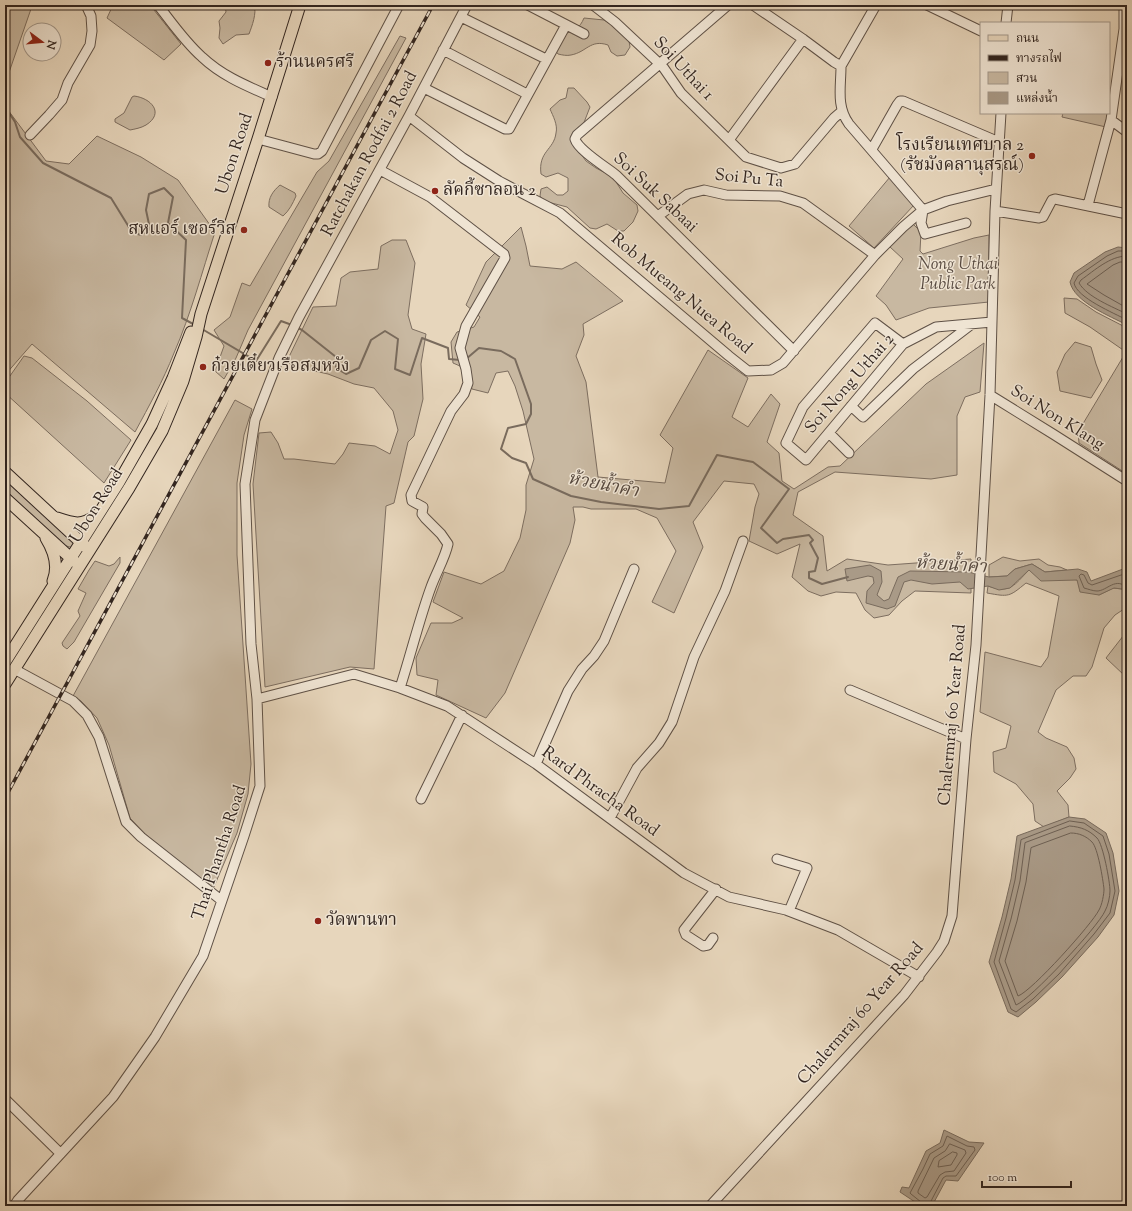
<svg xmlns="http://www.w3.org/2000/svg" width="1132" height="1211" font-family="'Sorts Mill Goudy','Noto Serif Thai',serif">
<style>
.green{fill:#c8b8a1;stroke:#7d6e60}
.water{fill:#a99a87;stroke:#796b5d}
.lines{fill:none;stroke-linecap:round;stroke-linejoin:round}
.shore{stroke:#6e6053;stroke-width:1}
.stream{stroke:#796b5d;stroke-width:2}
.minor-casing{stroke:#5f5146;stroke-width:11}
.major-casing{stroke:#32251f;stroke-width:13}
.minor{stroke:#efe4d3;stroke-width:9}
.major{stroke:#e7d6bc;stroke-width:11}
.rail-casing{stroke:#32251f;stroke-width:3.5}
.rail{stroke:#efe4d3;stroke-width:2;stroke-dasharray:6;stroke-linecap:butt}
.poi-dot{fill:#8f2418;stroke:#efe4d3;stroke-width:1.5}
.labels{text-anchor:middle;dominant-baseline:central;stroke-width:3;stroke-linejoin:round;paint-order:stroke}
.poi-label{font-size:17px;fill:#32251f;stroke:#efe4d3;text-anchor:start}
.street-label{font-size:17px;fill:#32251f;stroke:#efe4d3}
.park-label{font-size:17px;font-style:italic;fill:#584a40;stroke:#efe4d3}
.water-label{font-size:18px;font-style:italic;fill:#56483e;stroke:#efe4d3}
</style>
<rect width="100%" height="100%" fill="#e7d6bc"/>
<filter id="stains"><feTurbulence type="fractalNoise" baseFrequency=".005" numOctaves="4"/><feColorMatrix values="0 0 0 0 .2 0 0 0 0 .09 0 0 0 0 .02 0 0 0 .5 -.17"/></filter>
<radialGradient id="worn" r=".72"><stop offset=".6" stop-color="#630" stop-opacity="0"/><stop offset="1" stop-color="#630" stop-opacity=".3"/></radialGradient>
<path class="green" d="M 5,5 L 32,6 L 5,84 Z
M 113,5 L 150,5 L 181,44 L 164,60 L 107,18 Z
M 225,5 L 254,5 C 257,13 252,26 249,34 L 236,35 L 223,44 L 219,38 L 220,28 L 219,21 L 226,12 Z
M 584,18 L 604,20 L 620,30 L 629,41 L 630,47 L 625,55 L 617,56 L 611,52 L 608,45 C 590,39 587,52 571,55 C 567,56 562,55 558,54 L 554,49 L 564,34 C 574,31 580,28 584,18 Z
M 400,36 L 406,38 L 248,330 L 236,358 L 224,379 L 215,371 L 224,346 L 214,330 L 230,317 L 242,283 L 250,286 L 317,172 L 329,161 Z
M 568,88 L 574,88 L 587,102 L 590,107 L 583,125 L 575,132 L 571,140 L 586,161 L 596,168 L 613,177 L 623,193 L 637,205 L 638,211 L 633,222 L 624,231 L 618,231 L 607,224 L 596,229 L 590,228 L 567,207 L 544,201 L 540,196 L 541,189 L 547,187 L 557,195 L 563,195 L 568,191 L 568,178 L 558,173 L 546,177 L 541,174 C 538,151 554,150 556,133 C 558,125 553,116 550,109 L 560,100 L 566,98 Z
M 134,96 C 151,98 165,113 146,125 C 141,128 135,129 130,130 L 115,122 L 115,119 L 124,113 L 132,97 Z
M 5,106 L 46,161 L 69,164 L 97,136 L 141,157 L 178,180 L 215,232 C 202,272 191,314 174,353 C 163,381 149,406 135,432 L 32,344 L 5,375 Z
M 1063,113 L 1109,113 L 1106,127 L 1062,117 Z
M 890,177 L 914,205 L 874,248 L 849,226 Z
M 280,185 L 295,193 L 296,196 C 293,203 289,211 283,216 L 269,207 C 268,198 273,191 280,185 Z
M 913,224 L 921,232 L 920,251 L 923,254 L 974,238 L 989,235 L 989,302 L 929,308 L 896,320 L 886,305 L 876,296 L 903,259 L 890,247 L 900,236 Z
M 521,227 L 526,246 L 530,266 L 562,269 L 576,262 L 623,301 L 583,324 L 584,335 L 576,356 L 586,382 L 598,477 L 665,483 L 673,448 L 660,435 L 708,350 L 748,378 L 732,417 L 748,427 L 771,394 L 780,404 L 767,442 L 779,453 L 782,481 L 794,489 L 828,467 L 840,466 L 926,384 L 984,343 L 980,392 L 965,397 L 957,416 L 957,475 L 931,479 L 835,472 L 798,492 L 793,515 L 823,536 L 827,571 L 847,559 L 888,565 L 971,559 L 971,593 L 915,591 L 902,601 L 889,615 L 874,618 L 865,610 L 856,593 L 836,592 L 821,596 L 808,591 L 792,577 L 800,544 L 777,554 L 749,541 L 755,507 L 759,494 L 754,484 L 724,481 L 693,522 L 703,547 L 674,613 L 652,602 L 676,551 L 657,518 L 636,509 L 591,509 L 583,507 L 573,507 L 575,520 L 570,543 L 505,693 L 486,718 L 436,695 L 438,680 L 417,675 L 416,658 L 431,623 L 452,623 L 463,618 L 433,602 L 444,572 L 481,584 L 504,571 L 520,538 L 526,510 L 526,485 L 534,459 L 523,411 L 515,386 L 508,371 L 496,373 L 488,393 L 472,389 L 460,366 L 453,363 L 451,342 L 457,332 L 474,327 L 480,317 L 466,305 L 486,262 Z
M 392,240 L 406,240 L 415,263 L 408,315 L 412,329 L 426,334 L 421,364 L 423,399 L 414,436 L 408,442 L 394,503 L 386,506 L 374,669 L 350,667 L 265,687 L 253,484 L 259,433 L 271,432 L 278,443 L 284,459 L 294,459 L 335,464 L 343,454 L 349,443 L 375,446 L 390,454 L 398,430 L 393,411 L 374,388 L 354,384 L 328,374 L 292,366 L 287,361 L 313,307 L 336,306 L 341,278 L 350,272 L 378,269 L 381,246 Z
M 1064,298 L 1077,299 L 1096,312 L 1127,328 L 1127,474 L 1079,443 L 1078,432 L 1126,352 L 1090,327 L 1065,313 Z
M 1075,342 L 1091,347 L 1096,364 L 1102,380 L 1091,398 L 1060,391 L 1057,372 L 1065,354 Z
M 24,356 L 32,358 L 87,401 L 131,440 L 104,483 L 5,393 L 5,383 Z
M 235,400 L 252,409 L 244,435 L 237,483 L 237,555 L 251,764 L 248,794 L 237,833 L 213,889 L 145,834 L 130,818 L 109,745 L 97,718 L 81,701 L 73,696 Z
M 5,478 L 69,537 L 73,543 L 73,547 L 70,547 L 63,545 L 5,492 Z
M 120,557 L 120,563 L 74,642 L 67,649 L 63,646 L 62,643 L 80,616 L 78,611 L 86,593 L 78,589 L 89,570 L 95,561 L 109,566 L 114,564 Z
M 1003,557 L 1020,561 L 1039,559 L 1048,565 L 1060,567 L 1067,570 L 1045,572 L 1032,564 L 1015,569 L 1007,576 L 989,577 L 989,565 Z
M 1029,570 L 1077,580 L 1099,595 L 1113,588 L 1122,589 L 1127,594 L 1127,607 L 1115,615 L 1104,628 L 1092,667 L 1086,676 L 1073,676 L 1056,690 L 1038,732 L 1046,738 L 1067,747 L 1074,758 L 1076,769 L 1070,778 L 1057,791 L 1068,805 L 1069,817 L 1044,827 L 1035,821 L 1033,804 L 1016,784 L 994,772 L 993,752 L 1006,748 L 1011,726 L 980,712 L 985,652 L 1041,667 L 1048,657 L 1059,596 L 1026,583 C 1009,597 1009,597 987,593 L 988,586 C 1011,594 1014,585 1029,570 Z
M 1127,631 L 1127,672 L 1125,676 L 1106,658 Z"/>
<path class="water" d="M 1118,247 L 1127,248 L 1127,325 C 1110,316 1074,302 1070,282 L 1074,273 L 1105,252 Z
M 1032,564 L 1045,572 L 1078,569 L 1087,572 L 1091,581 L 1123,569 L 1127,569 L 1127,594 L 1122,589 L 1114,588 L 1099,595 L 1080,592 L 1077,580 L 1041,581 L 1029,570 L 1010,588 L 999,590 L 988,586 L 968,589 L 960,582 L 932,584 L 911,580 L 904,582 L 895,606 L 887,609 L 866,603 L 867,591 L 874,583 L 873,577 L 868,576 L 847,581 L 845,569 L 870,565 L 881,571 L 882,582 L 877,595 L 884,601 L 889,599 L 898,577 L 910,571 L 968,572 L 989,577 L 1007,576 L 1015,569 Z
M 1069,817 L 1085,819 L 1106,833 L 1113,853 L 1119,891 L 1114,915 L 1098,937 L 1062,977 L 1036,1002 L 1018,1017 L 1008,1012 L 989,962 L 1002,917 L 1011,879 L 1017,836 Z
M 944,1130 L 969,1142 L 984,1143 L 958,1181 L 946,1180 L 932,1206 L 921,1206 L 900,1192 L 902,1187 L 909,1188 L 926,1151 L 940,1143 Z"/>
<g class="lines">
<path class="shore" d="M 1127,251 L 1118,251 L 1107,256 L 1078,276 L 1074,283 C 1077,298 1114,313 1127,320
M 1127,256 C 1110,256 1095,270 1081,280 L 1079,283 C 1087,297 1113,307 1127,314
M 1127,262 L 1120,262 L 1113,265 L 1087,284 L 1104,295 L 1127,308
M 1127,573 L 1092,585 L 1088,583 L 1084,575 L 1081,574 L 1079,576 L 1084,588 C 1088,589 1093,591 1097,591 C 1107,591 1116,576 1127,588
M 1070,821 L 1084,823 L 1103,836 L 1109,854 L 1115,891 L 1110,913 L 1094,934 L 1059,974 L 1033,999 L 1016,1012 L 1011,1009 L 994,962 L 1006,918 L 1015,880 L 1021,840 Z
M 1070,826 C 1081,827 1089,830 1097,838 C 1103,844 1110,882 1110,891 C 1110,896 1108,906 1105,911 C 1098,927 1030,1000 1016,1005 L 999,961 L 1011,919 L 1020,881 L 1025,843 Z
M 1071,833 C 1079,833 1086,836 1092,842 C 1098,848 1103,880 1104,889 C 1104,894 1102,905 1099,910 C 1092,924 1032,991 1018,996 L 1005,961 L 1017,921 L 1026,882 L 1031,848 Z
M 950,1144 L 965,1150 L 966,1153 L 954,1171 L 945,1172 L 940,1175 L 927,1197 L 925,1198 L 918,1193 L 918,1191 L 934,1158 L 945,1151 Z
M 953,1152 L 957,1153 L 957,1155 L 951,1165 L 938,1167 L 939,1161 Z
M 922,1206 L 921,1202 L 911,1194 L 910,1193 L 923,1169 L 930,1154 L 943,1146 L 947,1136 L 967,1146 L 974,1147 L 975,1150 L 956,1176 L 946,1176 L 943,1178 L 930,1203 L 929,1206"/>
<path class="stream" d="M 5,111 L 8,111 L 15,122 L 20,137 L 43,163 L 111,198 L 132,232 L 141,235 L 150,229 L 146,210 L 149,194 L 164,188 L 173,197 L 168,223 L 186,240 L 182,318 L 195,325
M 296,327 L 302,330 L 336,357 L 336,368 L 346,374 L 359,368 L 371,340 L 385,331 L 398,339 L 395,369 L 410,375 L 422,338 L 448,348 L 449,359 L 460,360
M 202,329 L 256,361 L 281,321 L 292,325
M 466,359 L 479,348 L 501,351 L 515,359 L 531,404 L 531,414 L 526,424 L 508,428 L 501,449 L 512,458 L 526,463 L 533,479 L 571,496 L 601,502 L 659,509 L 689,506 L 717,455 L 753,462 L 789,489 L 761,528 L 777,543 L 783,539 L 809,535 L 813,540 L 810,543 L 818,558 L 815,571 L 809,572 L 809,578 L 822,584 L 848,577"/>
<g class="minor-casing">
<path id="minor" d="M 158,5 C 172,23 185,42 202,57 C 222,76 247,86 272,97
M 528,5 L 584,34
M 593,5 L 615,22 L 663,67 L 681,93 L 746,157 L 781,168 L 795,164 L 834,118 L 841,112
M 728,5 L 577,135 L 575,139 C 578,150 606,167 616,175 L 794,351
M 753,5 L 803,39 L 834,62 L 841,66 C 841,87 836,106 849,124 L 923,210 L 921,223 L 925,234 L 966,223
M 927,5 L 981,31
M 461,17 L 546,59
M 1006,23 L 1008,5
M 443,50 L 527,94
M 841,66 L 876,5
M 424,88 L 505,129 L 509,129 L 566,25
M 409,116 L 463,158 L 499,181 L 560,213 L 729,356 L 748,371 L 771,370 L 783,363 L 875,255 L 903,227 L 923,210 L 947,201 L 996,189
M 1111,120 L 1127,132
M 30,135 L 49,115 L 62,100 L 68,83 L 90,45 L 92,31 L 91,16 L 86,5
M 258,139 L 314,154 L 318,154 L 322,151 L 399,5
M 729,140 L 803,39
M 872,149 L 897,105 L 900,101 L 903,101 L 999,142
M 380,170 L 430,197 L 504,254 L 505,258 L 466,326 L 460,348 L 466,369 L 468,383 L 464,394 L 451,411 L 411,495 L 412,501 L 423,507 L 422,514 L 425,518 L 441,534 L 448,544 C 445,558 436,573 431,587 C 419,620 411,654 400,688
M 1088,205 L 1111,120 L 1124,29 L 1124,5
M 995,211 L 1039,218 L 1043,217 L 1052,200 L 1055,199 L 1127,214
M 658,216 L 688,194 L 704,190 L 726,195 L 780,196 L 803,203 L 875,255
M 903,344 L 875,323 L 803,407 L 786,443 L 806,460 L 903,344 L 936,327 L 992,322
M 990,395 L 1053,434 L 1127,481
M 851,406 L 863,417 L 913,369 L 972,324
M 829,433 L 849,453
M 14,669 L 73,701 L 87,715 L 99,737 L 126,822 L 141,837 L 221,900
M 850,690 L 966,739
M 257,699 L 354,674 L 400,688 L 447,706 L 536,764 L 684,873 L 729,897 L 786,910 L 838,930 L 919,977
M 536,764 L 568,691 L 582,669 L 594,656 L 604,641 L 634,569
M 421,799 L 462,715
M 610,818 L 637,768 L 659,743 L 672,722 L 694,657 L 725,591 L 743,541
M 777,859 L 807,868 L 789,911
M 713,938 L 708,945 L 703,946 L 686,935 L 684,930 L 716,889
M 5,1099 L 60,1153
M 14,1206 L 18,1200 L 113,1097 L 155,1037 L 203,956 L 244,836 L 260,786 L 257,699 L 251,644 L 245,484 L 255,420 L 279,358 L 299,317 L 409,116 L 467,5
M 710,1206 L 904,995 L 937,952 L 944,941 L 952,916 L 966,739 L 976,645 L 990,395 L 995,211 L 1001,113"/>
</g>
<g class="major-casing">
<path id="major" d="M 5,472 L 86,547
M 5,498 L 75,562
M 57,518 C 75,524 81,526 97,515
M 46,538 C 54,551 59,566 53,581
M 5,662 L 119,482 L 152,424 L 173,378 L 191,332
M 5,684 L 129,488 L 162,431 L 183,381 L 196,337 L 201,314 L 258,139 L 300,5"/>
</g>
<use href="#minor" class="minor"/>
<use href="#major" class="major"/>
<g class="rail-casing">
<path id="rail" d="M 5,798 L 433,5"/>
</g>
<use href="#rail" class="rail"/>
</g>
<g class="poi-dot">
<circle cx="268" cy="63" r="4"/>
<circle cx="1032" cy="156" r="4"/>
<circle cx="435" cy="191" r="4"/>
<circle cx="244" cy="230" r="4"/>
<circle cx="203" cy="367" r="4"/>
<circle cx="318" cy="921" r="4"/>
</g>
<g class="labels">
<g class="poi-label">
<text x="276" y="63">ร้านนครศรี</text>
<text x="1024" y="146" text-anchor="end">โรงเรียนเทศบาล 2<tspan x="1024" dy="20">(รัชมังคลานุสรณ์)</tspan></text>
<text x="443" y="191">ลัคกี้ซาลอน 2</text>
<text x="236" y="230" text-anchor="end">สหแอร์ เซอร์วิส</text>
<text x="211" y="367">ก๋วยเตี๋ยวเรือสมหวัง</text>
<text x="326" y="921">วัดพานทา</text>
</g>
<g class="street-label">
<text transform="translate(683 69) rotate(47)">Soi Uthai 1</text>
<text transform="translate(235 154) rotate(-72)">Ubon Road</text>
<text transform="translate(370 154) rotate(-62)">Ratchakan Rodfai 2 Road</text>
<text transform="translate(749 179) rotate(6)">Soi Pu Ta</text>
<text transform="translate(655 193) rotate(43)">Soi Suk Sabaai</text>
<text transform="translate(681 294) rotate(40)">Rob Mueang Nuea Road</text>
<text transform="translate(850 384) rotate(-49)">Soi Nong Uthai 2</text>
<text transform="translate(1057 418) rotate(32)">Soi Non Klang</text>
<text transform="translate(97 506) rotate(-58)">Ubon Road</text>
<text transform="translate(953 715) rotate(-85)">Chalermraj 60 Year Road</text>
<text transform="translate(600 792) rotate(36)">Rard Phracha Road</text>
<text transform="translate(220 853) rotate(-72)">Thai Phantha Road</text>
<text transform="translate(861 1014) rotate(-49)">Chalermraj 60 Year Road</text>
</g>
<g class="park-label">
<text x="958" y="265">Nong Uthai<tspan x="958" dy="20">Public Park</tspan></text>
</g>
<g class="water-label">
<text transform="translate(603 486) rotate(11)">ห้วยน้ำคำ</text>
<text transform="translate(951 566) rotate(4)">ห้วยน้ำคำ</text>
</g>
</g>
<rect width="1132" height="1211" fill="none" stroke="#e7d6bc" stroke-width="20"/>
<rect x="6" y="6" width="1120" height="1199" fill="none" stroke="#32251f" stroke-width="2"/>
<rect x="10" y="10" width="1112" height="1191" fill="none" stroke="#32251f"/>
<rect x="980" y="22" width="130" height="92" fill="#efe4d3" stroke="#a3988b"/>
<rect x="988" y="35" width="20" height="6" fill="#e7d6bc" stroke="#a3988b"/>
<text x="1016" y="42" font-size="12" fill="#32251f">ถนน</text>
<rect x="988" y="55" width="20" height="6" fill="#32251f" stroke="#a3988b"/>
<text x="1016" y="62" font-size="12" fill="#32251f">ทางรถไฟ</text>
<rect x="988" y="72" width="20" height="12" fill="#c8b8a1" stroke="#a3988b"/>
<text x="1016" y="82" font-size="12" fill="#32251f">สวน</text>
<rect x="988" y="92" width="20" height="12" fill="#a99a87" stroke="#a3988b"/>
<text x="1016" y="102" font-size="12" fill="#32251f">แหล่งน้ำ</text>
<g transform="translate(42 42) rotate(106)"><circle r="19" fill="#efe4d3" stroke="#a3988b"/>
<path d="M0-3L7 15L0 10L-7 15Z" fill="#8f2418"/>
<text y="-6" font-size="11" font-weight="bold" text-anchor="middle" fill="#32251f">N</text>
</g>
<path d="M982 1181v6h89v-6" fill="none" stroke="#32251f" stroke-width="2"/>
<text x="988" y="1181" font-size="12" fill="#32251f" stroke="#efe4d3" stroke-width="3" paint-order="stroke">100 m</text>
<rect width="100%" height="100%" filter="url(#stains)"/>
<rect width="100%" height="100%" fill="url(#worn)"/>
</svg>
